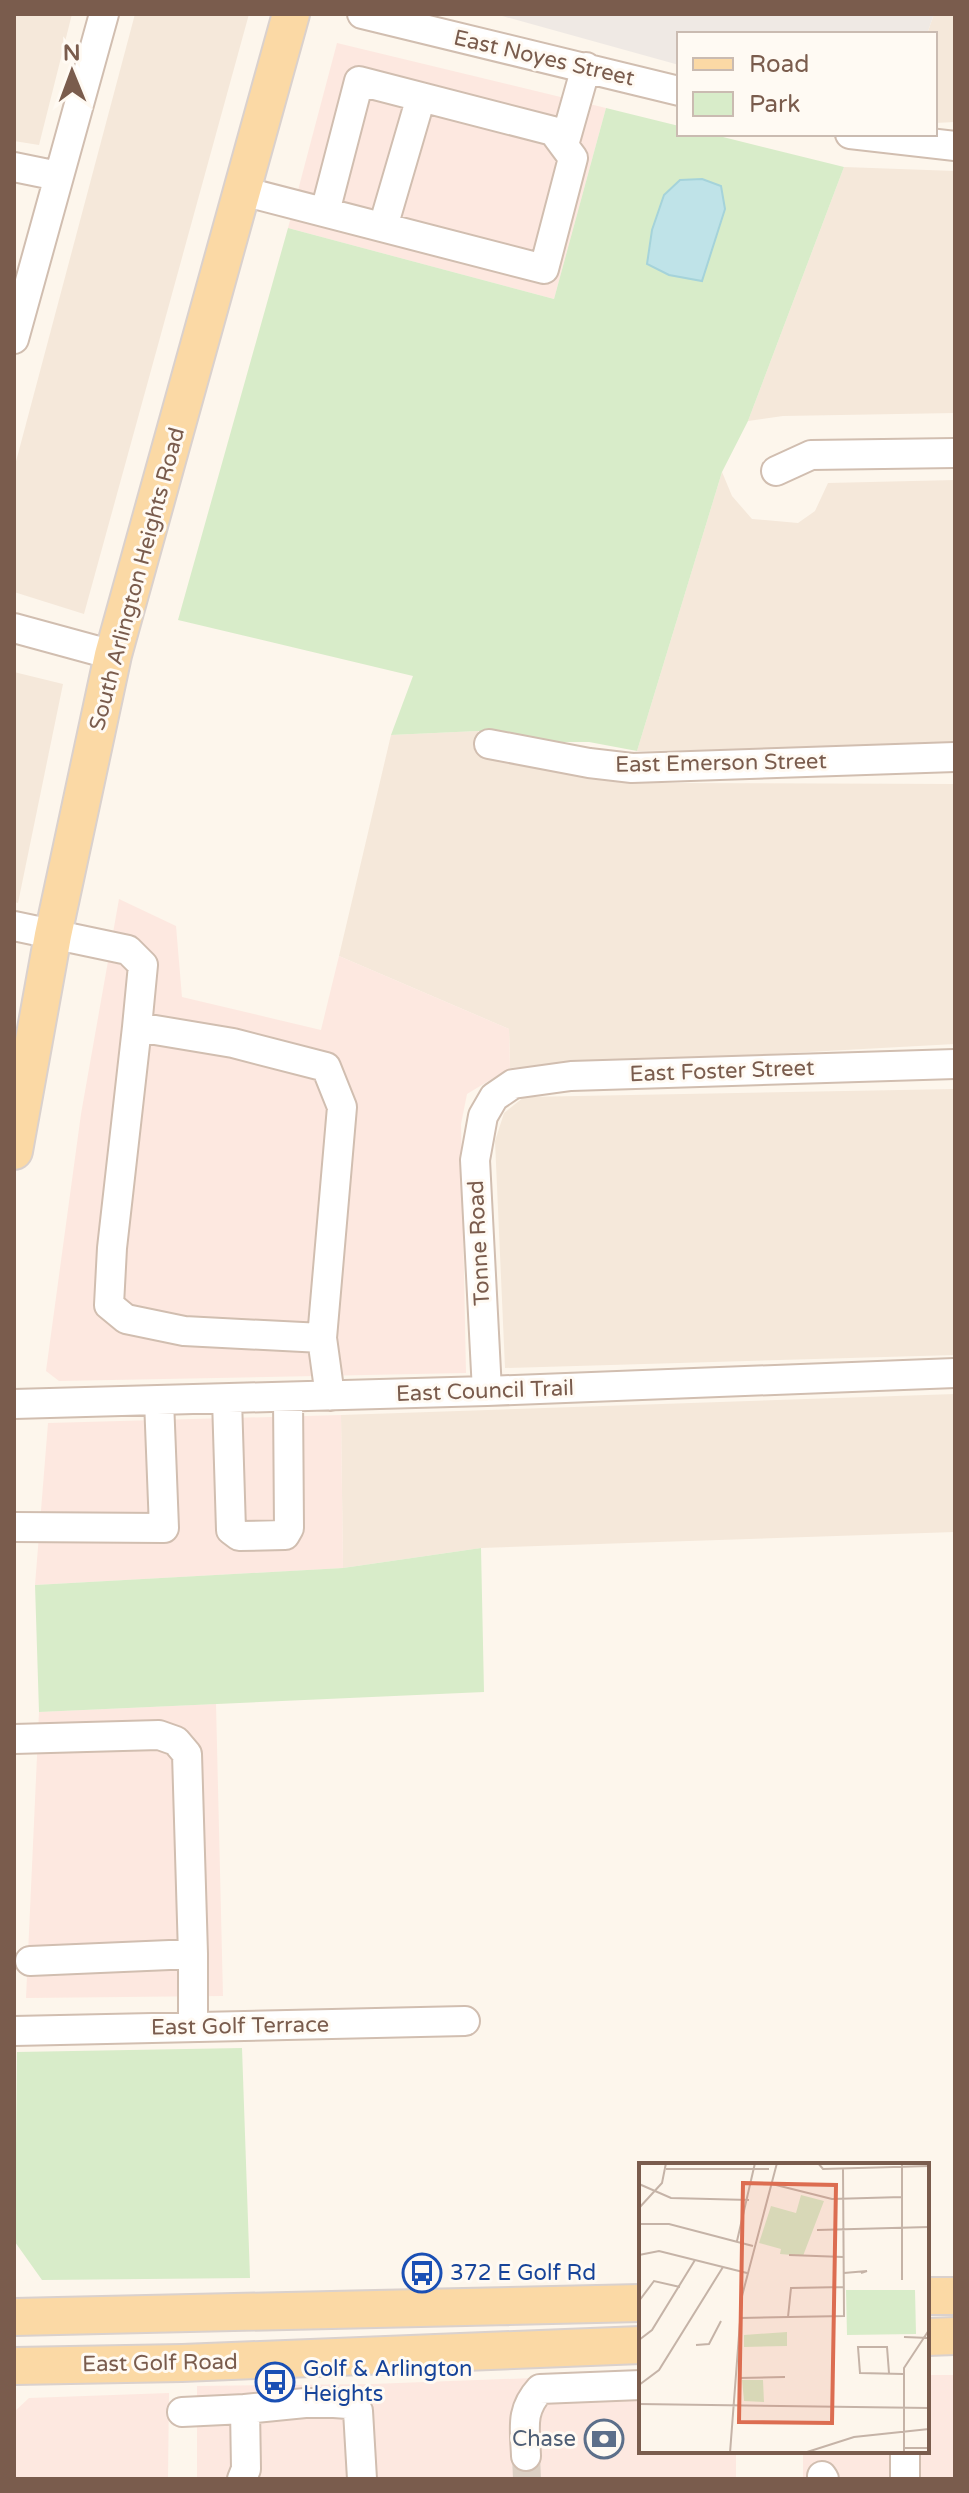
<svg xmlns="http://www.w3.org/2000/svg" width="969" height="2493" font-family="'Varela Round',sans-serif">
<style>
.residential{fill:#f5e8da}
.commercial{fill:#fde8e0}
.industrial{fill:#efe9e4}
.green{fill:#d8ecc9}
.water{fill:#bfe3e8;stroke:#a5d3da;stroke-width:2}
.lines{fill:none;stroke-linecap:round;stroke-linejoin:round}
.minor-tunnel{stroke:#dcd0c4;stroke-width:28;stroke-dasharray:28 14;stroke-linecap:butt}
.minor-casing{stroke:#d1beb0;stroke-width:32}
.major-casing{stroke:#dad1cd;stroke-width:40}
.minor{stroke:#fff;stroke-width:28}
.major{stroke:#fbd9a5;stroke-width:36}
.labels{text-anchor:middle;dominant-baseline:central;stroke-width:6;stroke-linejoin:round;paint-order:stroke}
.street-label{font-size:22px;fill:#7a5c4d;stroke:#fffaf3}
.transit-label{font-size:22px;fill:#164399;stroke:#fffaf3;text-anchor:start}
.service-label{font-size:22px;fill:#4e5e75;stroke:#fffaf3;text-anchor:end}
.inset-road{fill:none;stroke:#c5b3a7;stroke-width:2}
.view{fill:#dc6d51;fill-opacity:0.15;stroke:#dc6d51;stroke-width:4}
.inset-edge{fill:none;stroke:#7a5c4d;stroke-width:4}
</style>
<rect width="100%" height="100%" fill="#fdf6ec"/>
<path class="residential" d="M 14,14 L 72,14 L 39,145 L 14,141 Z
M 135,14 L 249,14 L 84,614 L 14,592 L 14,469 Z
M 934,14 L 955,14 L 955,122 L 935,123 L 935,34 L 927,34 Z
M 844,167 L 955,171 L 955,413 L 783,416 L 748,421 Z
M 722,472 L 732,496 L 752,519 L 798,523 L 815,511 L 828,483 L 955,480 L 955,746 L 637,751 Z
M 14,672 L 63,684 L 18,903 L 14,902 Z
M 478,731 L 480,754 L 602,778 L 663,783 L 955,784 L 955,1044 L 510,1068 L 509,1029 L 339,956 L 391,735 Z
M 955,1089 L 955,1355 L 505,1368 L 495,1141 L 504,1113 L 524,1097 Z
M 955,1394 L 955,1532 L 481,1548 L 343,1568 L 341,1415 Z"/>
<path class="commercial" d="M 337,43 L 606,108 L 554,299 L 288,228 Z
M 119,899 L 176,926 L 182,997 L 321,1030 L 339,956 L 509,1029 L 510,1068 L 467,1094 L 461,1124 L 466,1373 L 59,1381 L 46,1371 L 81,1114 Z
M 341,1415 L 343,1568 L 35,1585 L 48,1423 Z
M 216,1704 L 223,1996 L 26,1998 L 39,1712 Z
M 641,2374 L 641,2451 L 736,2451 L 736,2479 L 197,2479 L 197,2386 L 372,2384 Z
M 927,2375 L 955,2375 L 955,2479 L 803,2479 L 803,2451 L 927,2451 Z
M 169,2393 L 168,2479 L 14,2479 L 14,2412 L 29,2398 Z"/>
<path class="industrial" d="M 495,14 L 934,14 L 927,34 L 679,34 L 679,65 Z"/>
<path class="green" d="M 606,108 L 679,126 L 679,134 L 711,134 L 844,167 L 748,421 L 722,472 L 637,751 L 589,742 L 562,742 L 478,731 L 391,735 L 413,676 L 178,620 L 288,228 L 554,299 Z
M 481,1548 L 484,1692 L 39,1712 L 35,1585 L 343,1568 Z
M 242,2048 L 250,2278 L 42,2280 L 15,2242 L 17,2052 Z"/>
<path class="water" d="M 702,179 L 721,186 L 725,209 L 702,281 L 669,275 L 647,264 L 652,230 L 664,195 L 680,180 Z"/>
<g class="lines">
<path class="minor-tunnel" d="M 526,2456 L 527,2479"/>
<g class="minor-casing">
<path id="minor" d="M 362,14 L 679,91
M 850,134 L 955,146
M 564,145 L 586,67
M 14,167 L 58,176
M 242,191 L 544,269 L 573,158 L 553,131 L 359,81 L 325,212
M 383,227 L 421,97
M 14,339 L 104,14
M 776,471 L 811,455 L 955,453
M 14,628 L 113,655
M 489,744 L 589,763 L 632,768 L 955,757
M 14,926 L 128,950 L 143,965 L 137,1027 L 233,1043 L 326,1067 L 342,1107 L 322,1338 L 330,1396
M 137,1027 L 112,1248 L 109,1305 L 126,1319 L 184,1331 L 322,1338
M 487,1391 L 475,1160 L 483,1116 L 494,1097 L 513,1084 L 571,1076 L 955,1064
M 227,1399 L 231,1530 L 239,1536 L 285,1535 L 289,1528 L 288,1397
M 14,1404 L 487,1391 L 955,1373
M 14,1527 L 164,1528 L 159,1400
M 14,1739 L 159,1735 L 176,1741 L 187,1754 L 193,1954 L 30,1961
M 193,1954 L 193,2027
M 14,2031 L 465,2021
M 245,2409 L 305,2403 L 334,2403 L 348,2404 L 358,2411 L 362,2479
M 182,2412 L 245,2409 L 246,2469 L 242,2479
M 905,2451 L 905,2479
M 526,2456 C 525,2428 520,2411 540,2389 L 641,2385
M 822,2476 L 824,2479"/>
</g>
<g class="major-casing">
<path id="major" d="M 14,1151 L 53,935 L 113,655 L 291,14
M 927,2296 L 955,2296
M 14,2317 L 641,2303
M 927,2337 L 955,2336
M 14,2366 L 182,2363 L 641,2345"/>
</g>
<use href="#minor" class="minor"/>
<use href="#major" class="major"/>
</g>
<defs>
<g id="bus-ring" transform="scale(2)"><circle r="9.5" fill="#fffaf3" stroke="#1a4fb4" stroke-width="1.5"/><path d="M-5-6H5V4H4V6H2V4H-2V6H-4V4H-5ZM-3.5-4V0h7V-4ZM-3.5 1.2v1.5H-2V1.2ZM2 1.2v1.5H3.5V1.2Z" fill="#1a4fb4"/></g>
<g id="bank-ring" transform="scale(2)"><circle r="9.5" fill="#fffaf3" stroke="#5c6f8a" stroke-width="1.5"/><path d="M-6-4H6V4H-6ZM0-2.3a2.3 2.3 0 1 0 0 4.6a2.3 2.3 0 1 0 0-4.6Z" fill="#5c6f8a"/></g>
</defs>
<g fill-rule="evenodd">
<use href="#bus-ring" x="422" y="2273"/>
<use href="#bus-ring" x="275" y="2382"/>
<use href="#bank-ring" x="604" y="2439"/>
</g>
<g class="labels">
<g class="street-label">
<text transform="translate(544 58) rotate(13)">East Noyes Street</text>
<text transform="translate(137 579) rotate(-75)">South Arlington Heights Road</text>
<text transform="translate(721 763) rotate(-1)">East Emerson Street</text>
<text transform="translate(722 1071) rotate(-2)">East Foster Street</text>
<text transform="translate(479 1243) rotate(-93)">Tonne Road</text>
<text transform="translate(485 1391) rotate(-2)">East Council Trail</text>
<text transform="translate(240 2026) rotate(-1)">East Golf Terrace</text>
<text transform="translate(160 2363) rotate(-1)">East Golf Road</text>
</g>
<g class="transit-label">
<text x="450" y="2273">372 E Golf Rd</text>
<text x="303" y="2369">Golf &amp; Arlington<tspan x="303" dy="25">Heights</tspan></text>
</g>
<g class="service-label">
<text x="576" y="2439">Chase</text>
</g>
</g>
<g transform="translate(639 2163)">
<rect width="290" height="290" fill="#fdf6ec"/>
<path d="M 162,32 L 185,38 L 164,93 L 141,91 L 142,86 L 120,80 L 132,43 L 157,50 ZM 207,127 L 276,127 L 277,171 L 208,172 ZM 148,169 L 148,183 L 105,184 L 105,172 ZM 103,217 L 124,217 L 125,239 L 105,238 Z" fill="#d8ecc9"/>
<path class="inset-road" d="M 179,0 L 184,6 L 290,3M 27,6 L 130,6M 0,21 L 32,35 L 110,37M 133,21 L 193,36 L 263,34M 0,45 L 23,20 L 27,0M 0,61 L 30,61 L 114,83M 178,67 L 290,64M 98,78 L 116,0M 0,92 L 20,88 L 108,110M 150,92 L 204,94M 205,110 L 228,108 L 222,110M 263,117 L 263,0M 0,138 L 15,118 L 41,124M 149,154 L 152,125 L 205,124M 101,155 L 205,153 L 204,6M 265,174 L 290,175M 0,177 L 13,167 L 56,97M 57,182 L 70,181 L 82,158M 250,210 L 248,184 L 219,184 L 221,210 L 264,211M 100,215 L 146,214M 0,222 L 20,207 L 84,104M 0,241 L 290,245M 265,285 L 290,285M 91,290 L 103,133 L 138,0M 165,290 L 215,274 L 290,266M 265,290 L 265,205 L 290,167"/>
<path class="view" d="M 104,20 L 197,22 L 193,260 L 100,259 Z"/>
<rect width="290" height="290" class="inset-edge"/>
</g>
<rect width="969" height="2493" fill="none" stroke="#7a5c4d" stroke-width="32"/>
<rect x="677" y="32" width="260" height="104" fill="#fffaf3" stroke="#cabbb1" stroke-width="2"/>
<rect x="693" y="58" width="40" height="12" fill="#fbd9a5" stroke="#cabbb1" stroke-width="2"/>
<text x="749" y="72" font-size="24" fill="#7a5c4d">Road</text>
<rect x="693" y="92" width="40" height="24" fill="#d8ecc9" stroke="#cabbb1" stroke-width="2"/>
<text x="749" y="112" font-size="24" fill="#7a5c4d">Park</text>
<g transform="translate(72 72) rotate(359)" stroke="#fffaf3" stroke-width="6" paint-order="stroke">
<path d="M0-6L14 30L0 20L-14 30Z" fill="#7a5c4d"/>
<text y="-12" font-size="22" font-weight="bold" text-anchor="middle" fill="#7a5c4d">N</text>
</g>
</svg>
